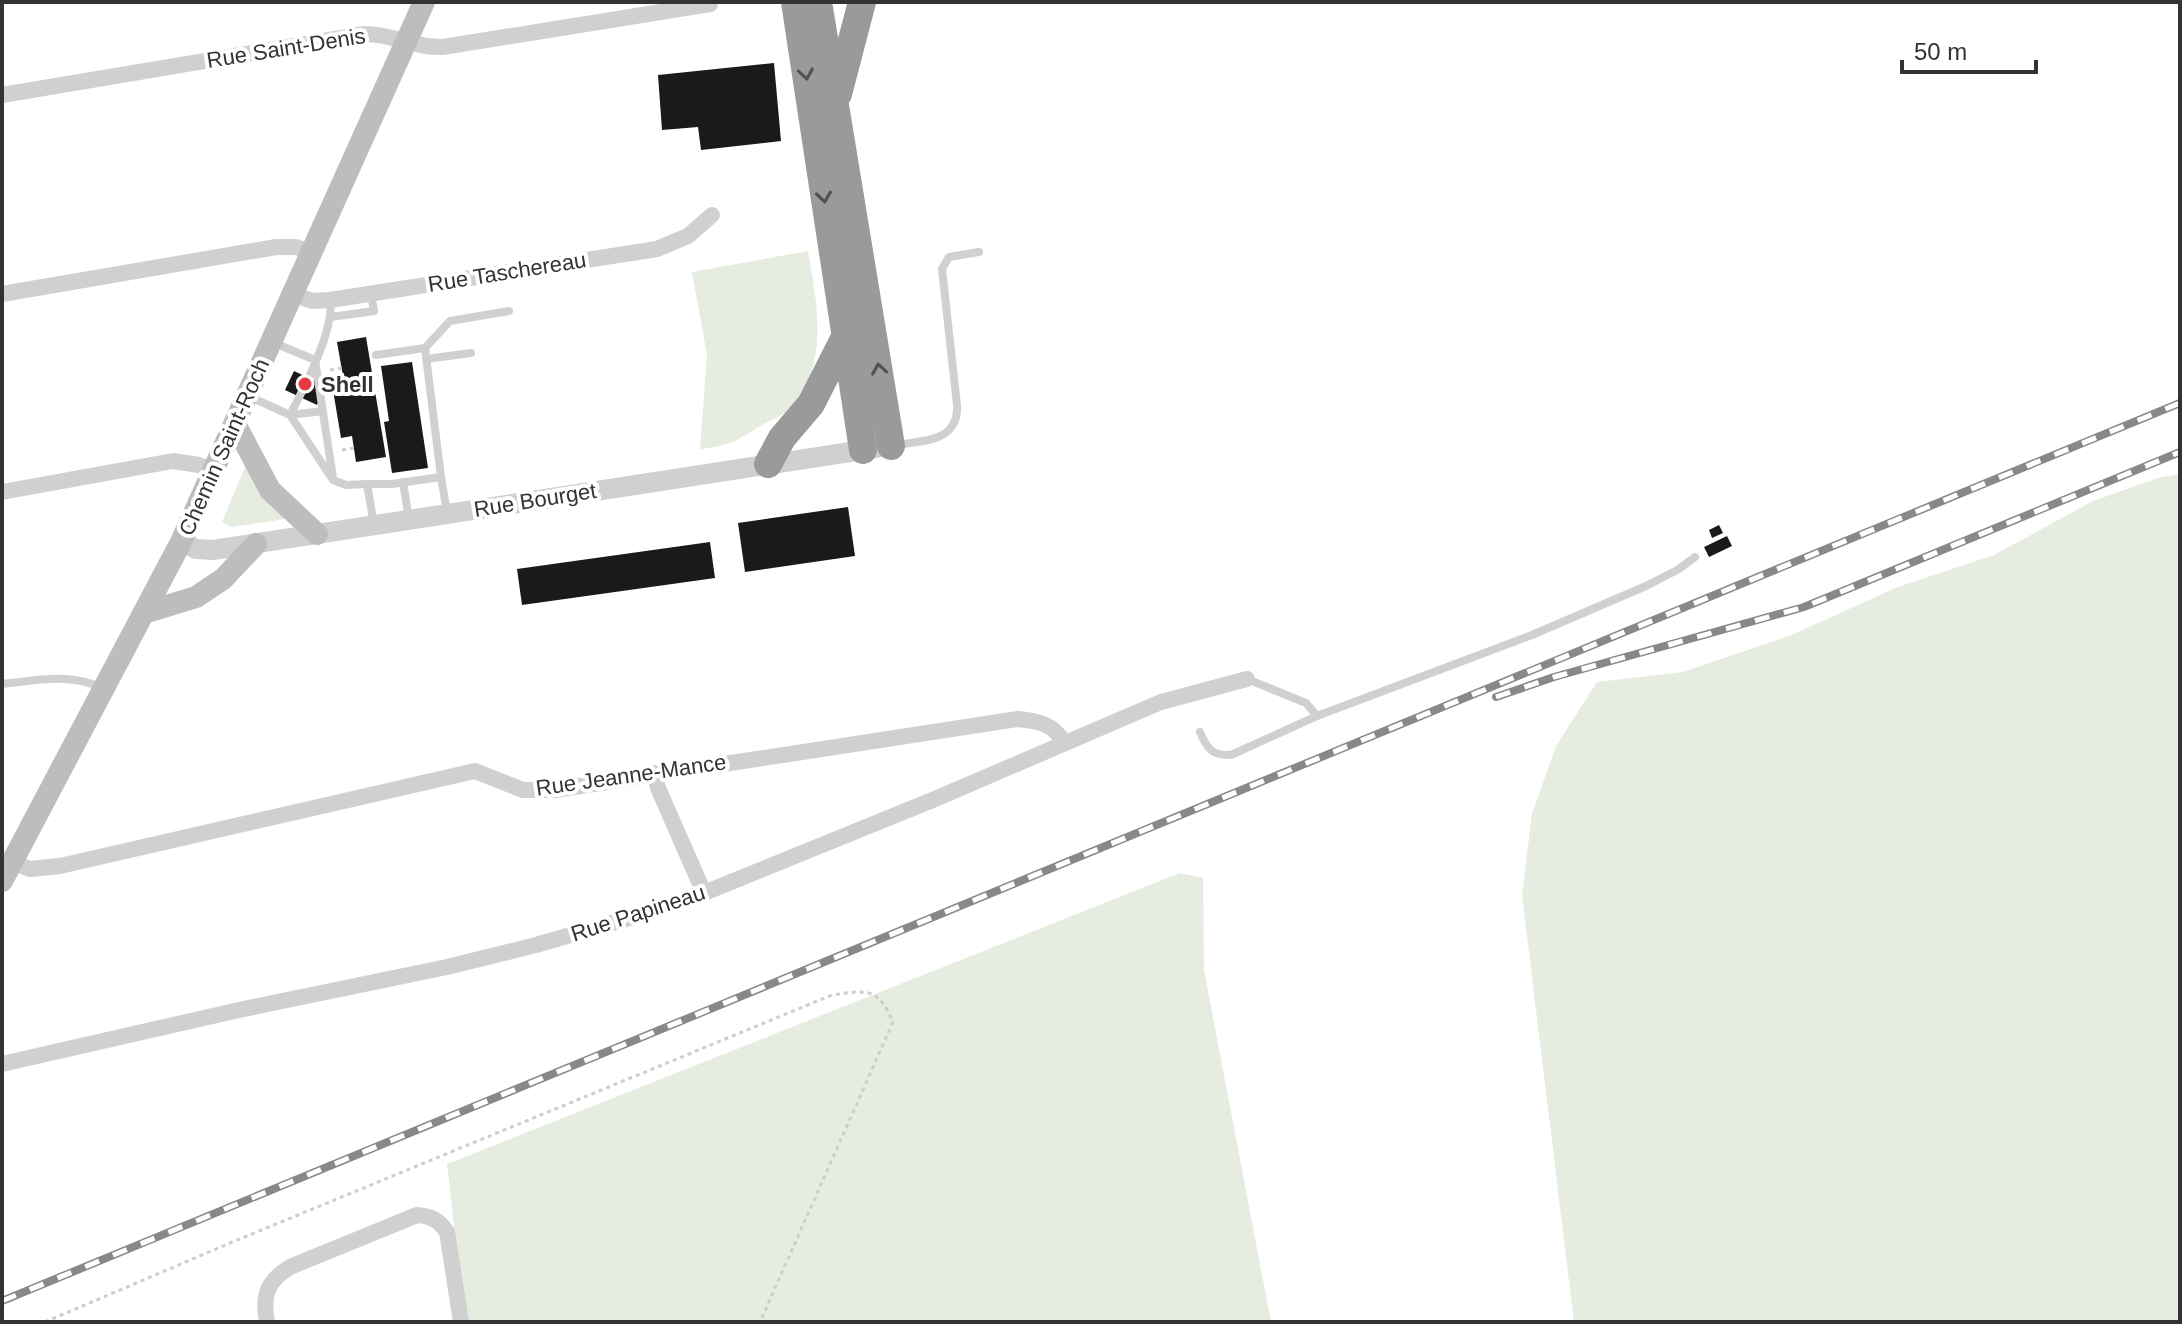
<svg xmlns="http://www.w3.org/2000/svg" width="2182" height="1324" font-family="Arial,sans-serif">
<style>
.green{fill:#e6ecdf}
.building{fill:#1a1a1a}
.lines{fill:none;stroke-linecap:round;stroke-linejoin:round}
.path{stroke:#cdcdcd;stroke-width:3;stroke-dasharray:4 4;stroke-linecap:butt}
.service{stroke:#d0d0d0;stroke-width:8}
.minor{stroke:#d0d0d0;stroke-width:16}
.tertiary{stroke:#d0d0d0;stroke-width:20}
.secondary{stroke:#bdbdbd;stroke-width:22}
.motorway{stroke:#9a9a9a;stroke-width:28}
.rail-casing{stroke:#888;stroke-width:8}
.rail{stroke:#fff;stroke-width:5;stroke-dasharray:15;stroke-linecap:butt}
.oneway{stroke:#525252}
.poi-dot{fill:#e63946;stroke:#fff;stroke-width:3}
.labels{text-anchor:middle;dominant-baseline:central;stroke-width:8;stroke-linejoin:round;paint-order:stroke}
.street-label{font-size:22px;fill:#333;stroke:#fff}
.poi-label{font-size:22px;font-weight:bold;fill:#333;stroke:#fff;text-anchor:start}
</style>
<rect width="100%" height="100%" fill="#fff"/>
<path class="green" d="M 808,251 C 817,302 829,362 793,406 C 786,414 771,420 762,425 C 736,441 730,446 700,449 L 707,355 L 692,272 Z
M 246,465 L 285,519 L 232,527 L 222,522 Z
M 2180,474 L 2180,1322 L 1574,1322 L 1522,895 L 1532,814 L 1556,746 L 1597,682 L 1683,672 L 1789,636 L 1898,587 L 1994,555 L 2093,501 L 2158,478 Z
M 1180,873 L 1203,878 L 1204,970 L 1271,1322 L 465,1322 L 447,1164 Z"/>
<path class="building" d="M 774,63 L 781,141 L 701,150 L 698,127 L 662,130 L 658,75 Z
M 366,337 L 386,457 L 356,462 L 352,436 L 341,438 L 332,384 L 344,382 L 337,342 Z
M 412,362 L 428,468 L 392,473 L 384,422 L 389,421 L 381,366 Z
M 294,371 L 326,386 L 317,405 L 285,390 Z
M 848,507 L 855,556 L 745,572 L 738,523 Z
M 1719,525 L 1723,533 L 1712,538 L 1709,530 Z
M 1727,536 L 1732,546 L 1709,557 L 1704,547 Z
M 710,542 L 715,578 L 522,605 L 517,569 Z"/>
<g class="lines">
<path class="path" d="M 330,370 L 342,368
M 342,450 L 354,448
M 45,1322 L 230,1243 L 832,995 C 867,990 878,987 893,1022 L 760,1322"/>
<path class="service" d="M 330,300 C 335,329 304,388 290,415 L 333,480 L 346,485 L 367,484 L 374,525
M 331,317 L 374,311 L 371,294
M 272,342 L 315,360 L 333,478
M 425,348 L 450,321 L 509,311
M 376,355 L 425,348 L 441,477
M 426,359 L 471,353
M 248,396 L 290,415 L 323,411
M 895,445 C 923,441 959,442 957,405 L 942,269 L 949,257 L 979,252
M 403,482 L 409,520
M 367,484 L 392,484 L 441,477 L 447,512
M 1247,679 L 1306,703 L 1317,716
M 2,684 C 38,680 69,673 103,688
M 1200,732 C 1207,749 1213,756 1231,755 L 1317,716 L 1532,635 L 1646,586 L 1679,569 L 1695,557"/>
<path class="minor" d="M 2,95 L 365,34 C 393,34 415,48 443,47 L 710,4
M 2,294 L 276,247 L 296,247 L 311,252
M 292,294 L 312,301 L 330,300 L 657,249 L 688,236 L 712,215
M 2,492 L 173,461 L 199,465 L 213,471
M 654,773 L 658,788 L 704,893
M 11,862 L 30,869 L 60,866 L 475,771 L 523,790 L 555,790 L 1018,719 C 1039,721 1053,724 1064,742
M 2,1064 L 239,1010 L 447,967 L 536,945 L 650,912 L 704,893 L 935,799 L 1161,702 L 1247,679
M 267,1322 C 262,1296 267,1281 290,1267 L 417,1215 C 431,1216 439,1220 447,1232 L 461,1322"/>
<path class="tertiary" d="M 181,542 L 196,549 L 213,550 L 876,448"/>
<path class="secondary" d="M 235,424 L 270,490 L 317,534
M 144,613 L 196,597 L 223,579 L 256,544
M 2,881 L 181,542 L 424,2"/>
<path class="motorway" d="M 795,2 L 863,450
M 818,2 L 891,446
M 838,94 L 862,2
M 768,464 L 782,438 L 811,404 L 845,337"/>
<g class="rail-casing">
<path id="rail" d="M 1496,697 L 1554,677 L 1804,607 L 2180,452
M 2,1301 L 2180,403"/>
</g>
<use href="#rail" class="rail"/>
</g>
<defs><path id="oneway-chevron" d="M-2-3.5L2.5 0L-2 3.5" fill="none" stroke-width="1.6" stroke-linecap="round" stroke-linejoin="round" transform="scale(2)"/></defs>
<g class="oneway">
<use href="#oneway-chevron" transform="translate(806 74) rotate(81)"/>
<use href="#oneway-chevron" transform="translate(824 197) rotate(82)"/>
<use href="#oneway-chevron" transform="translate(879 369) rotate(-99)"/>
</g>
<circle class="poi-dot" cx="305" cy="384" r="8"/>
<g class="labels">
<g class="street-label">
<text transform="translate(286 48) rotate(-9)">Rue Saint-Denis</text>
<text transform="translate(507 272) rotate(-9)">Rue Taschereau</text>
<text transform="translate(224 447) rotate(-66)">Chemin Saint-Roch</text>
<text transform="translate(535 500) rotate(-9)">Rue Bourget</text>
<text transform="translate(631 775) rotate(-8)">Rue Jeanne-Mance</text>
<text transform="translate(638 913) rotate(-18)">Rue Papineau</text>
</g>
<g class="poi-label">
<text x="321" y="384">Shell</text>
</g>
</g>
<rect width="2182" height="1324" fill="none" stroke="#333333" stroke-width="8"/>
<path d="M1902 60v12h134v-12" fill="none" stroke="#333333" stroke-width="4"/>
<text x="1914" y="60" font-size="24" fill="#333333" stroke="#ffffff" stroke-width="6" paint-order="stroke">50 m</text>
</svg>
